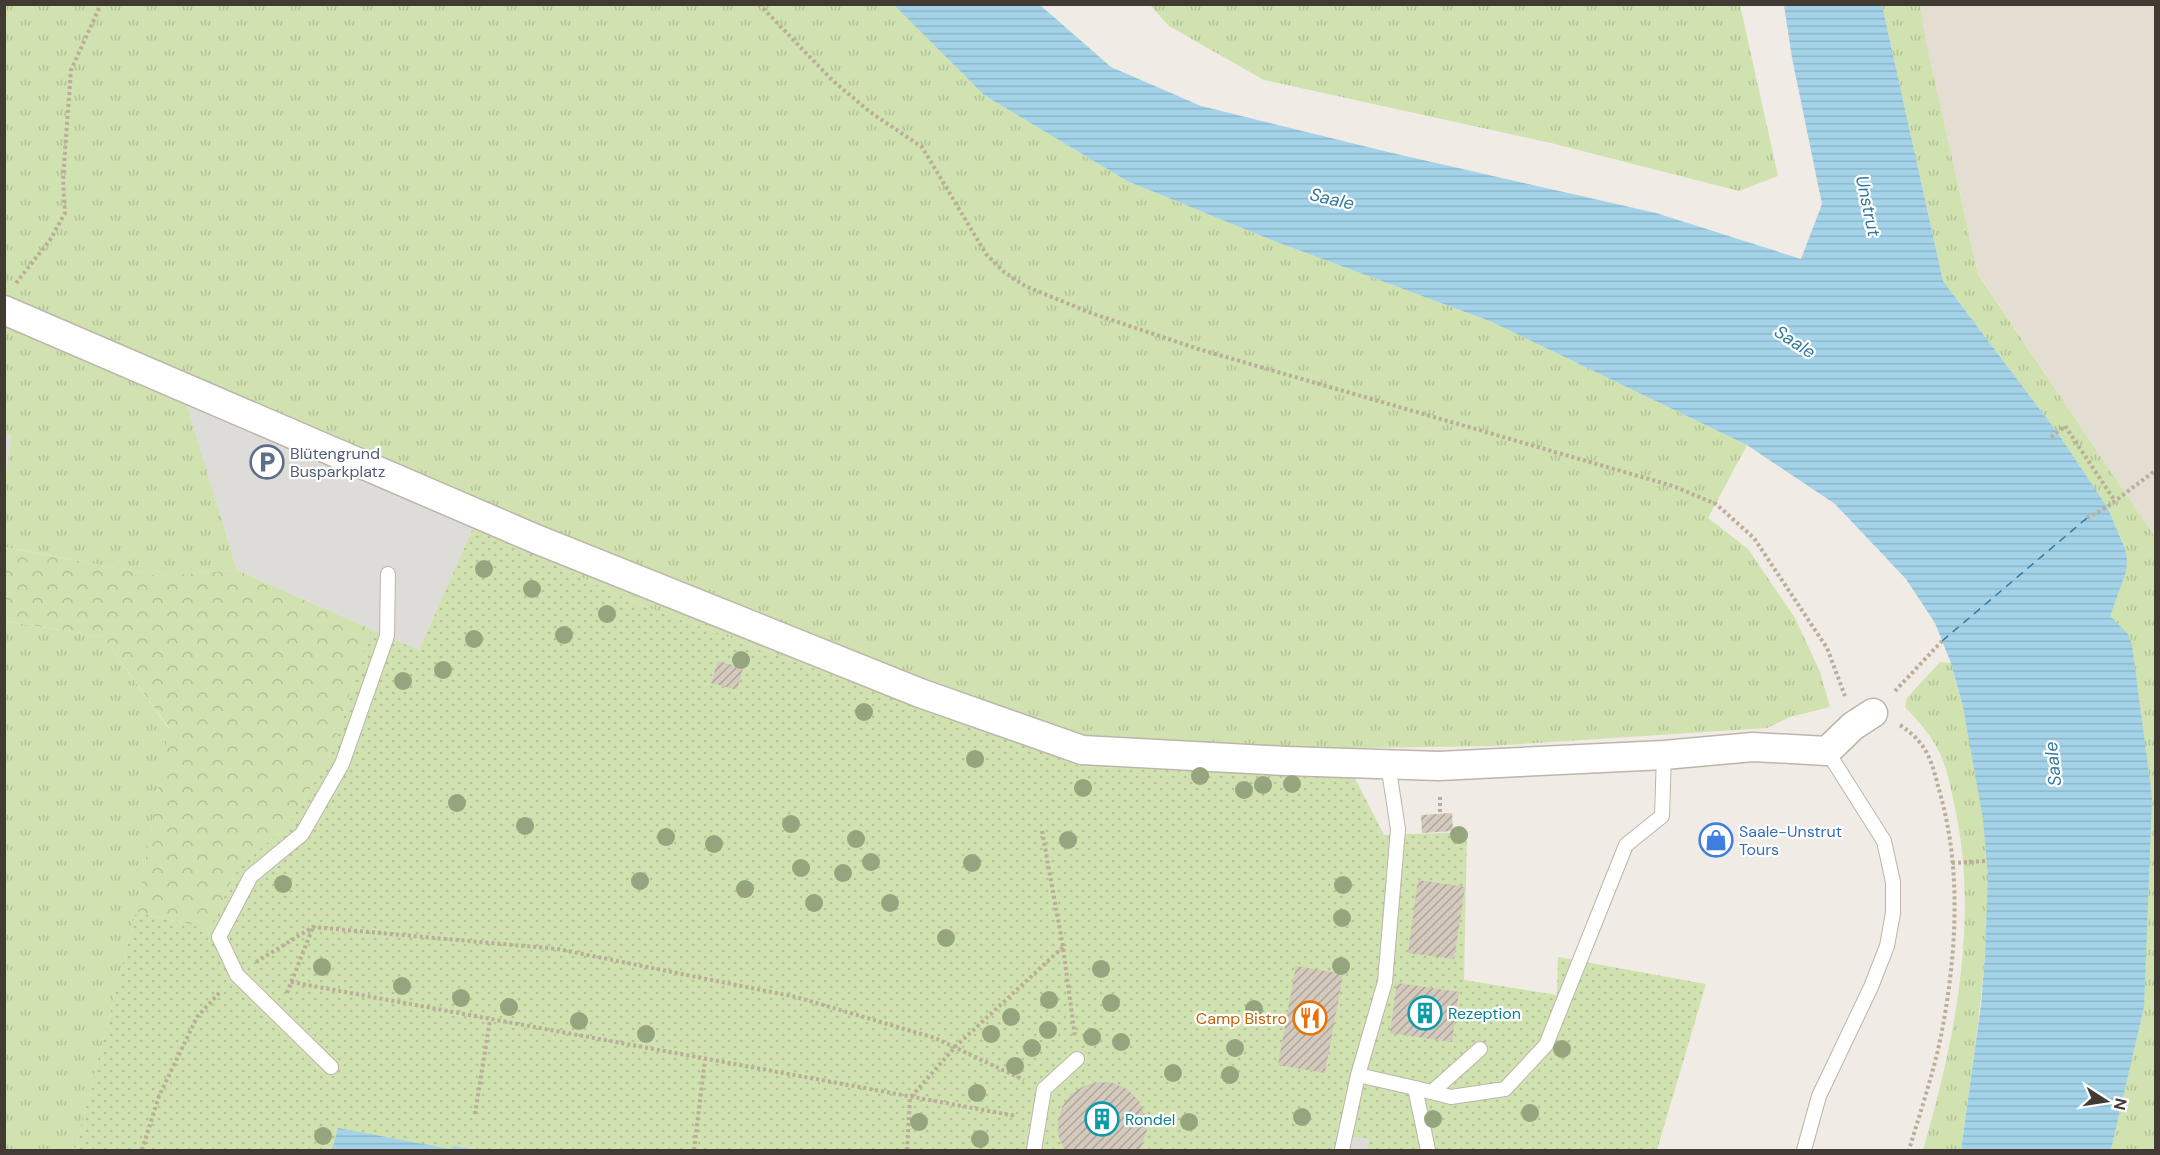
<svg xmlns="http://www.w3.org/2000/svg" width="2160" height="1155" font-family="'DM Sans',sans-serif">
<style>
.residential{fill:#e4ddd2}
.grass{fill:url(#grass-tufts)}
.forest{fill:url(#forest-crowns)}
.park{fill:url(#park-dots)}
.parking{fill:#dedcd9}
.water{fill:url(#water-rules)}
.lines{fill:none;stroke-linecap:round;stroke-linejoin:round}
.ferry{stroke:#357a9d;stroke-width:1.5;stroke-dasharray:8 6;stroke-linecap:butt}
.building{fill:url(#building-hatch)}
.lane-casing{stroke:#beb5aa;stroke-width:16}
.street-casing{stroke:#beb5aa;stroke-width:31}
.path{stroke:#bbad9a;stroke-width:4;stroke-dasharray:3 3;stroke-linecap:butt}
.lane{stroke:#fff;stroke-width:14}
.street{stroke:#fff;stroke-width:28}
.tree{fill:#95a67f}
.labels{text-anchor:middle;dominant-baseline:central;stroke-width:4.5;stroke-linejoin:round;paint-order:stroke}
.service-label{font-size:16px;fill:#4e5e75;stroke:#fff;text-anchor:start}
.shop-label{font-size:16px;fill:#366cbe;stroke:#fff;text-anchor:start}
.culture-label{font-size:16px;fill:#0d838f;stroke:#fff;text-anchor:start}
.food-label{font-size:16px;fill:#c56008;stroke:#fff;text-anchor:end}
.water-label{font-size:18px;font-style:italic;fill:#357a9d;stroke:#fff}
</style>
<defs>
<pattern id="grass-tufts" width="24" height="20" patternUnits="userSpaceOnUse" patternTransform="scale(1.5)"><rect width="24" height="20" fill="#cfe2af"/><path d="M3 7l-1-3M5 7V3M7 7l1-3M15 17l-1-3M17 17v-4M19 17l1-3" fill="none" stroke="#b3c397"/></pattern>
<pattern id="forest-crowns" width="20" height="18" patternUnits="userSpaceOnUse" patternTransform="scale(1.5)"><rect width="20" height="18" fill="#cfe2af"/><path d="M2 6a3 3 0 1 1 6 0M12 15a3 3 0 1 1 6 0" fill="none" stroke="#b3c397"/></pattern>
<pattern id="park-dots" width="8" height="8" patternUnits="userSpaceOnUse" patternTransform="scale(1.5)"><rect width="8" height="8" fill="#cfe2af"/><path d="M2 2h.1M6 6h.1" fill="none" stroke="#b3c397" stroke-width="1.8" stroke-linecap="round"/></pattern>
<pattern id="water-rules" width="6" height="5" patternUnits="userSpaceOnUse" patternTransform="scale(1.5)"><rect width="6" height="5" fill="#a4d3e9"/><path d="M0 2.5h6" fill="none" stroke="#8eb6c8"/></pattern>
<pattern id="building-hatch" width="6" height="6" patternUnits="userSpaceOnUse" patternTransform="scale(1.5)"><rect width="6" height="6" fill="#d4c9bd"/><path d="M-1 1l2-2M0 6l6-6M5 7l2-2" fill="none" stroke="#aea49a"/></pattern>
</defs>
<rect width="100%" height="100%" fill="#f0ebe4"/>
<path class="residential" d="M 1920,5 L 2155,5 L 2155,537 L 1978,273 L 1926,42 Z"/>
<path class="grass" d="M 4,5 L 894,5 L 984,95 L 1127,181 L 1274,241 L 1492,322 L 1747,445 L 1708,518 L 1748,549 L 1795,618 L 1820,672 L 1830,707 L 1790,717 L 1767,728 L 1491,746 L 1363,748 L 1355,778 L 1080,766 L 630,601 L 474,525 L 186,401 L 237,570 L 158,576 L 5,547 L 5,481 L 11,435 L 4,434 Z
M 1150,5 L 1740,5 L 1778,176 L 1739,191 L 1551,143 L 1264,80 L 1169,26 Z
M 1882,5 L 1920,5 L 1926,42 L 1978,274 L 2155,537 L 2155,1150 L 2111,1150 L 2144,1007 L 2122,628 L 2109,616 L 2126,572 L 2125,548 L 2120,535 L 2057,432 L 1943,281 Z
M 4,621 L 103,637 L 169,729 L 136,912 L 75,1150 L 5,1150 Z
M 1940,662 L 1951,663 C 1970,732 1988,806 1988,878 C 1988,970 1973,1060 1961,1150 L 1923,1150 C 1955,1040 1980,917 1954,803 C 1950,784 1946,763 1936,746 C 1928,731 1916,719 1905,707 L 1907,698 Z"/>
<path class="forest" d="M 4,547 L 158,576 L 237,570 L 371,629 L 329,758 L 288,825 L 238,868 L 209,929 L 136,912 L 169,728 L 103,637 L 5,621 Z"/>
<path class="park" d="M 474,525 L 630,601 L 1080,766 L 1355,778 L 1384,835 L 1467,832 L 1464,980 L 1557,995 L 1558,957 L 1706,984 L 1657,1150 L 75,1150 L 136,912 L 209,929 L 238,868 L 288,825 L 329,758 L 371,629 L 419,650 Z"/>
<path class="parking" d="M 185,400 L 474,525 L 419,650 L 237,570 Z
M 5,434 L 11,435 L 5,481 L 4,434 Z
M 1345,1135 L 1369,1139 L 1368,1150 L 1344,1150 Z"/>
<path class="water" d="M 894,5 L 1040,5 L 1111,67 L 1201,106 L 1388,152 L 1656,213 L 1801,259 L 1822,204 L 1792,58 L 1784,5 L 1882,5 L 1943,281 L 2057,432 L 2107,507 L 2125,548 L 2127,560 L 2126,572 L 2110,616 L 2128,634 L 2132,645 L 2152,797 L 2144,1007 L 2111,1150 L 1961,1150 L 1981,1005 L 1985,955 L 1988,876 L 1983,819 L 1963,707 L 1951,663 L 1935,623 L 1906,579 L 1835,504 L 1747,445 L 1492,322 L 1274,241 L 1127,181 L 984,95 Z
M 338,1128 L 450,1149 L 454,1146 L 478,1150 L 332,1150 Z"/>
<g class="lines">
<path class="ferry" d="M 1942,641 L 2087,518"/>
</g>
<path class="building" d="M 718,661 L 743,668 L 737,690 L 711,683 Z
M 1452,813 L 1453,831 L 1422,833 L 1421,815 Z
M 1714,823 L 1729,829 L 1719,857 L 1704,851 Z
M 1418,880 L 1465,887 L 1454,959 L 1408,953 Z
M 1296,966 L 1343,974 L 1325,1073 L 1278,1065 Z
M 1397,983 L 1459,992 L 1452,1042 L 1390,1033 Z
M 1099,1082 L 1114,1083 L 1128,1090 L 1139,1101 L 1145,1115 L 1147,1130 L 1140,1150 L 1065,1150 L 1059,1138 L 1058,1122 L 1062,1107 L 1071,1094 L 1084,1086 Z"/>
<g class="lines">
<g class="lane-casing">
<path id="lane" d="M 331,1067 L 237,975 L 219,937 L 251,876 L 302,834 L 342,764 L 387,636 L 388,574
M 1358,1075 L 1415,1088 L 1428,1150
M 1415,1088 L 1451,1097 L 1505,1089 L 1546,1045 L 1626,845 L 1662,816 L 1664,755
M 1432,1092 L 1480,1049
M 1034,1150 L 1044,1089 L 1077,1059
M 1342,1150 L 1358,1075 L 1385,982 L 1398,829 L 1388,764
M 1804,1150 L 1819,1096 L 1871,987 L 1887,946 L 1893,913 L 1893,882 L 1884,841 L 1827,751"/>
</g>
<g class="street-casing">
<path id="street" d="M 4,310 L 536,539 L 920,693 L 1082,750 L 1286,761 L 1439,766 L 1664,755 L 1753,747 L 1827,751 L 1853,726 L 1873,713"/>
</g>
<path class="path" d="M 759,4 L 832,80 L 870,112 L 922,147 L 986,254 L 1004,272 L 1025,286 L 1091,313 L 1198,349 L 1673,486 L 1716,504 L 1754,538 L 1827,648 L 1845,696
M 16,283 L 50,240 L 65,213 L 63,179 L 71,70 L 101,4
M 2051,437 L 2065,426 L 2115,501
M 2087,518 L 2107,507 L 2156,470
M 1895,691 L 1942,641
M 1900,725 C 1930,745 1932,764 1941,797 C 1962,874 1956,958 1941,1036 C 1933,1075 1920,1113 1909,1150
M 1440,797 L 1440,814
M 1042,831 L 1063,947 L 1075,1037
M 1952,863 L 1986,861
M 256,962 L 313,927 L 558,949 L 796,997 L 935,1038 L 1024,1080
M 291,982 L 1016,1116
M 287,993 L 313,927
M 475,1114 L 490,1020
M 142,1150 L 159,1096 L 197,1017 L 220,992
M 694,1150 L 705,1060
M 907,1150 L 910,1098 L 955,1047 L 1063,947"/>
<use href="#lane" class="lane"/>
<use href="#street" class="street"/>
</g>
<g class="tree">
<circle cx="484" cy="569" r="9"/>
<circle cx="532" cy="589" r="9"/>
<circle cx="607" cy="614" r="9"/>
<circle cx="564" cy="635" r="9"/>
<circle cx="474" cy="639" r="9"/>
<circle cx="741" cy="660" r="9"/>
<circle cx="443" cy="670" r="9"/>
<circle cx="403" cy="681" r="9"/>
<circle cx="864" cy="712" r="9"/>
<circle cx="975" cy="759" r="9"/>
<circle cx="1200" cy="776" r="9"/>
<circle cx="1292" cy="784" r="9"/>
<circle cx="1263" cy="785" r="9"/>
<circle cx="1083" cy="788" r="9"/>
<circle cx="1244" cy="790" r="9"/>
<circle cx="457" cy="803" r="9"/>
<circle cx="791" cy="824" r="9"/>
<circle cx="525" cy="826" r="9"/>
<circle cx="1459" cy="835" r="9"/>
<circle cx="666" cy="837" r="9"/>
<circle cx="856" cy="839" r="9"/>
<circle cx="1068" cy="840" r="9"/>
<circle cx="714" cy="844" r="9"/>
<circle cx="871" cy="862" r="9"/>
<circle cx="972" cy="863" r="9"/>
<circle cx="801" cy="868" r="9"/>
<circle cx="843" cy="873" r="9"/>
<circle cx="640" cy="881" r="9"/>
<circle cx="283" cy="884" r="9"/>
<circle cx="1343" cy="885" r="9"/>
<circle cx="745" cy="889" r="9"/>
<circle cx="814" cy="903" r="9"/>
<circle cx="890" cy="903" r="9"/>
<circle cx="1342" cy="918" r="9"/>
<circle cx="946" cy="938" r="9"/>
<circle cx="1341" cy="966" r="9"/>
<circle cx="322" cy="967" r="9"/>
<circle cx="1101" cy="969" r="9"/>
<circle cx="402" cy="986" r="9"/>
<circle cx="461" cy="998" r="9"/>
<circle cx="1049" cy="1000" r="9"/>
<circle cx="1111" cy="1003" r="9"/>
<circle cx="509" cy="1007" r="9"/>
<circle cx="1254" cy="1009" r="9"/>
<circle cx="1011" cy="1017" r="9"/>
<circle cx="579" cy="1021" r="9"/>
<circle cx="1048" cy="1030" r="9"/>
<circle cx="646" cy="1034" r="9"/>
<circle cx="991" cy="1034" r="9"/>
<circle cx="1092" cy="1037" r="9"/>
<circle cx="1121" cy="1042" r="9"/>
<circle cx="1032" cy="1048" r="9"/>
<circle cx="1235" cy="1048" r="9"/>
<circle cx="1562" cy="1049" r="9"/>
<circle cx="1015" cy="1066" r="9"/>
<circle cx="1173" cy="1073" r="9"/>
<circle cx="1230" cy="1075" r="9"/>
<circle cx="977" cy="1093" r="9"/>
<circle cx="1530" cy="1113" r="9"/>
<circle cx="1302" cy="1117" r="9"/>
<circle cx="1433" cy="1119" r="9"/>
<circle cx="919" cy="1122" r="9"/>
<circle cx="1189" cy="1122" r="9"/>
<circle cx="323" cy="1136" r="9"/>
<circle cx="980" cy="1139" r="9"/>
</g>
<defs>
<g id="parking-ring" transform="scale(1.725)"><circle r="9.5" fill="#fff" stroke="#5c6f8a" stroke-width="1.5"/><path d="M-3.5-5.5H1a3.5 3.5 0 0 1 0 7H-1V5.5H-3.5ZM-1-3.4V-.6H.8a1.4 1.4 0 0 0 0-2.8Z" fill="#5c6f8a"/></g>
<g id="shop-ring" transform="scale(1.725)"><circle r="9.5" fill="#fff" stroke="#3f7fe0" stroke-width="1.5"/><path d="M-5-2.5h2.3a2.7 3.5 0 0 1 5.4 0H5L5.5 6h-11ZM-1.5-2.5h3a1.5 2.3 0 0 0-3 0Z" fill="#3f7fe0"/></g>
<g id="building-ring" transform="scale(1.725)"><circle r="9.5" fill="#fff" stroke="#0f9aa8" stroke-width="1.5"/><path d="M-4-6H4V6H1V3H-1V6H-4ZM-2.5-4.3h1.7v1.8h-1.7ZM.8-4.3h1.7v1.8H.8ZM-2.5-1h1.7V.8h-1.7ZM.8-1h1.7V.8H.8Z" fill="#0f9aa8"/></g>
<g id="restaurant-ring" transform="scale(1.725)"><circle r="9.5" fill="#fff" stroke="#e8710a" stroke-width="1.5"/><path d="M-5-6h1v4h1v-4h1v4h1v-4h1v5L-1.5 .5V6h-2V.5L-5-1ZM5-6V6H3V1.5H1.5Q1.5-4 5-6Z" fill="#e8710a"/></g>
</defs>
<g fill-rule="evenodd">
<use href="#parking-ring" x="267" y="462"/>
<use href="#shop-ring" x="1716" y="840"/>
<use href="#building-ring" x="1425" y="1013"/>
<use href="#restaurant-ring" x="1310" y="1018"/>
<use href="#building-ring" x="1102" y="1119"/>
</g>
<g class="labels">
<g class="service-label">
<text x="290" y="453">Blütengrund<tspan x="290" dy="18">Busparkplatz</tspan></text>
</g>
<g class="shop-label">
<text x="1739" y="831">Saale-Unstrut<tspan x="1739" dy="18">Tours</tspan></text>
</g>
<g class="culture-label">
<text x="1448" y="1013">Rezeption</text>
<text x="1125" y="1119">Rondel</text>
</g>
<g class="food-label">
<text x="1287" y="1018">Camp Bistro</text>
</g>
<g class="water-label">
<text transform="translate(1332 199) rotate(13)">Saale</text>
<text transform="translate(1868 206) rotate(78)">Unstrut</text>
<text transform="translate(1795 342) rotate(33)">Saale</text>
<text transform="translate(2053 764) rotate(-96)">Saale</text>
</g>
</g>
<rect width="2160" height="1155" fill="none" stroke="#423b34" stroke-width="12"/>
<g transform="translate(2106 1101) rotate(102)" stroke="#ffffff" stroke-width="4.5" paint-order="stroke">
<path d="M0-4.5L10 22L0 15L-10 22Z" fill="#423b34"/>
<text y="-9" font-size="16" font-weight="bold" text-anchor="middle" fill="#423b34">N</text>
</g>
</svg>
